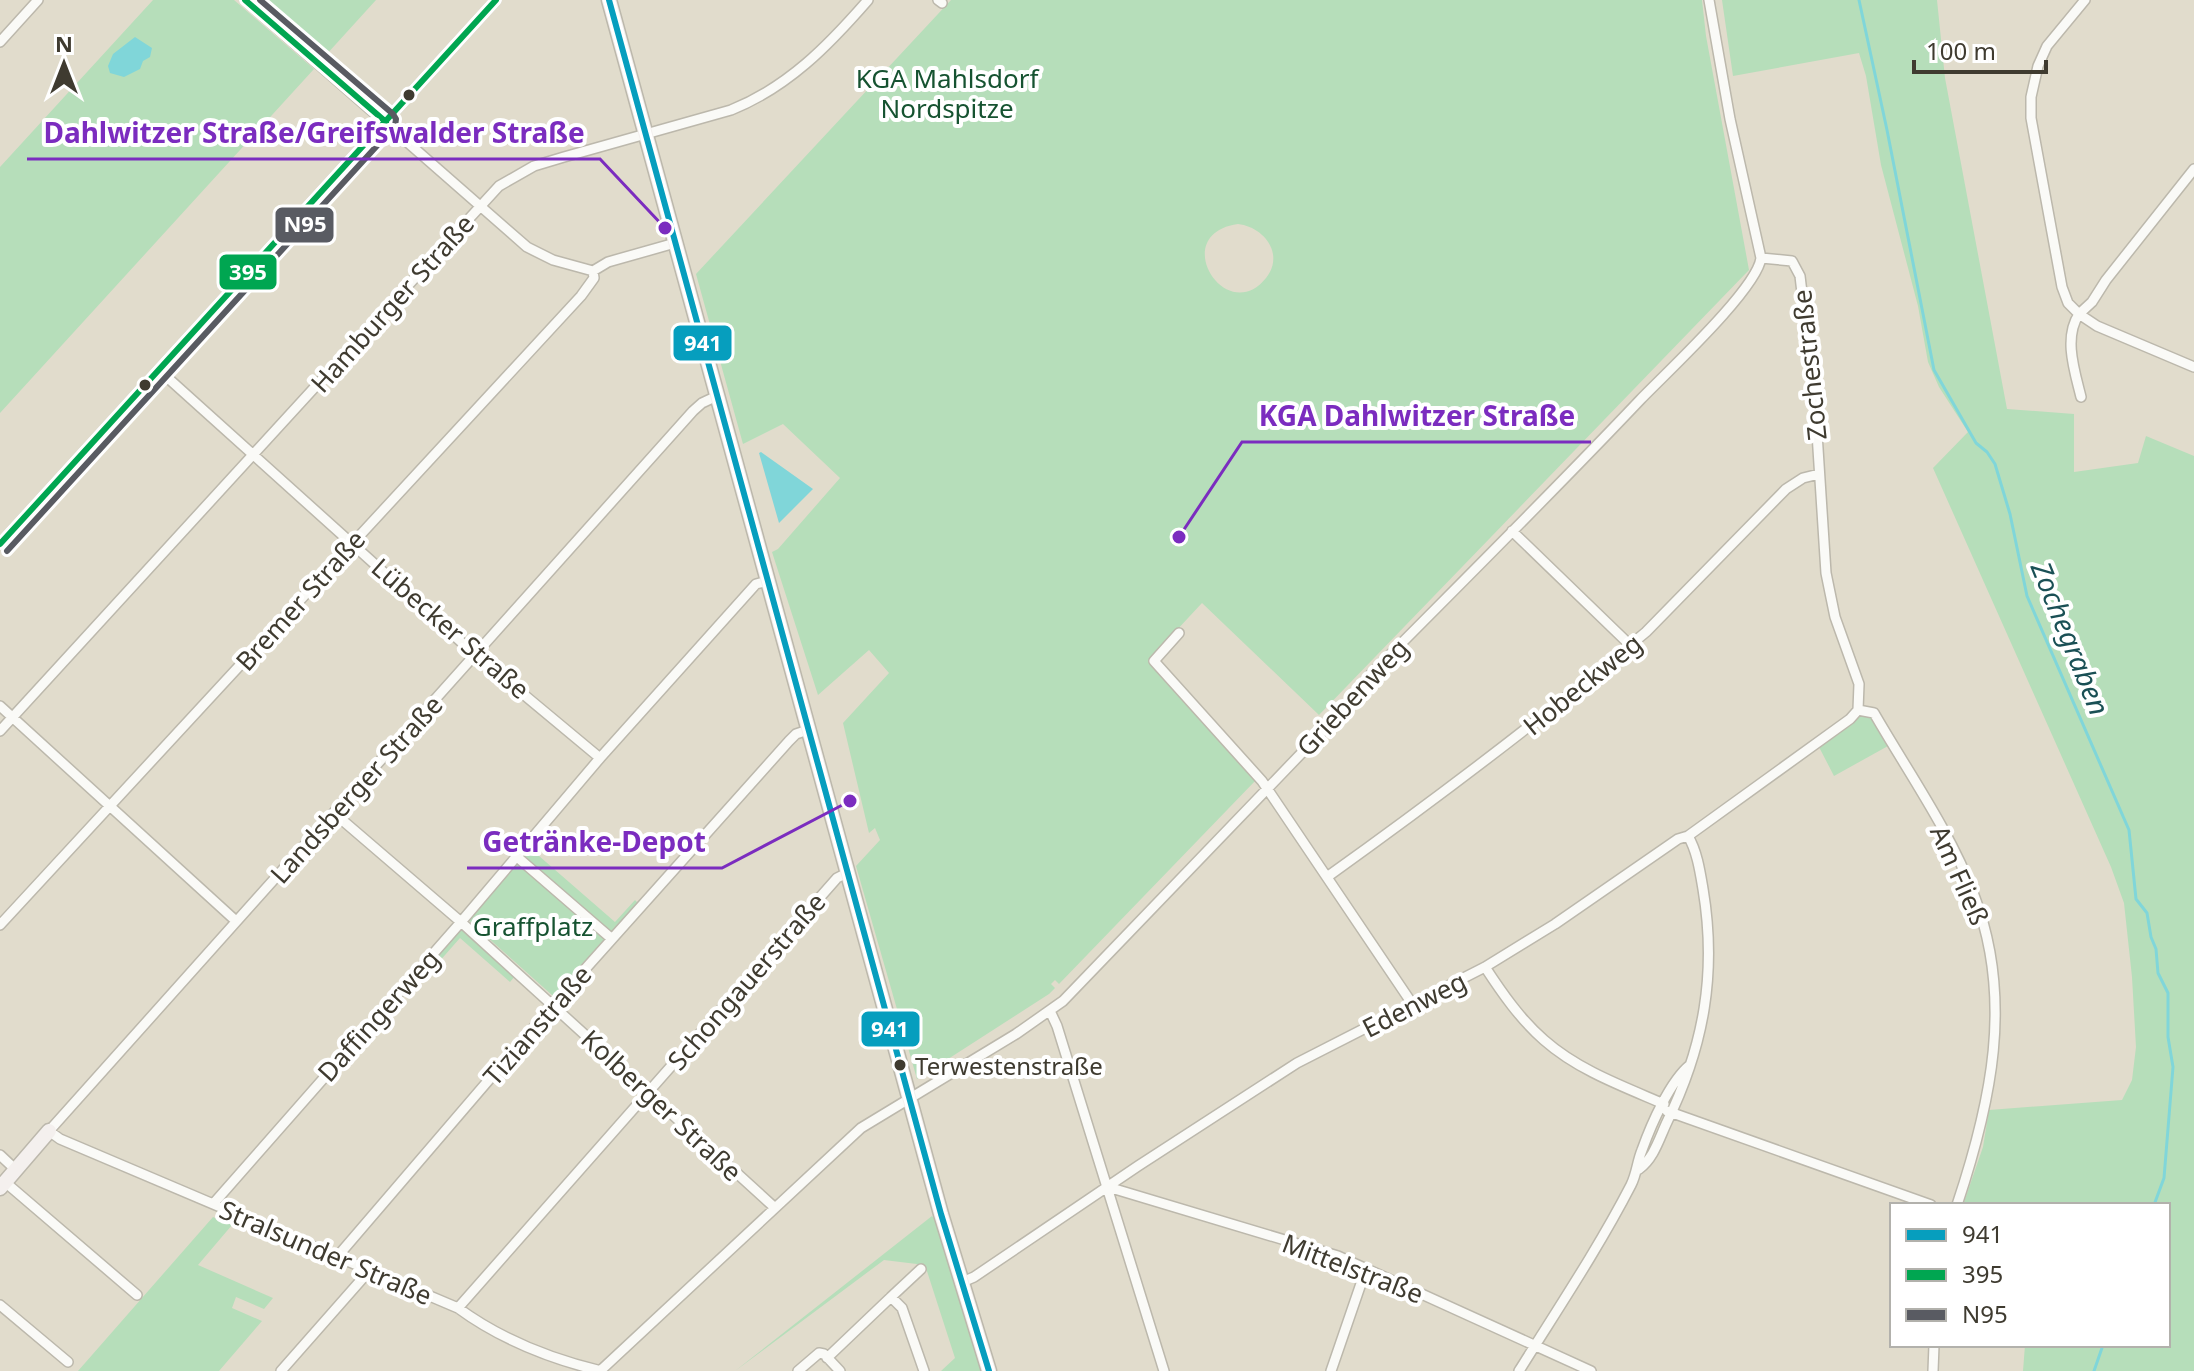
<svg xmlns="http://www.w3.org/2000/svg" width="2194" height="1371" font-family="'Noto Sans',sans-serif">
<style>
.green{fill:#b6deba;fill-rule:evenodd}
.water{fill:#80d6d9}
.lines{fill:none;stroke-linecap:round;stroke-linejoin:round}
.stream{stroke:#80d6d9;stroke-width:3}
.street-casing{stroke:#bcb8ac;stroke-width:12}
.secondary-casing{stroke:#bcb8ac;stroke-width:17}
.street{stroke:#fafaf7;stroke-width:9}
.secondary{stroke:#f4f0ee;stroke-width:14}
.bus-1-casing{stroke:#fff;stroke-width:12}
.bus-2-casing{stroke:#fff;stroke-width:12}
.bus-3-casing{stroke:#fff;stroke-width:12}
.bus-1{stroke:#069ebe;stroke-width:6}
.bus-2{stroke:#00a651;stroke-width:6}
.bus-3{stroke:#595b62;stroke-width:6}
.bus-dot{fill:#3f3b30;stroke:#fff;stroke-width:3}
.labels{text-anchor:middle;dominant-baseline:central;stroke-width:8;stroke-linejoin:round;paint-order:stroke}
.bus-label{font-size:24px;fill:#3f3b30;stroke:#fff;text-anchor:start}
.park-label{font-size:26px;fill:#165331;stroke:#fff}
.street-label{font-size:26px;fill:#3f3b30;stroke:#fff}
.water-label{font-size:28px;font-style:italic;fill:#1a5055;stroke:#fff}
.leader{fill:none;stroke:#7b2cbf;stroke-width:3}
.callout-dot{fill:#7b2cbf;stroke:#fff;stroke-width:3}
.callout-label{font-size:28px;text-anchor:middle;font-weight:bold;fill:#7b2cbf;stroke:#fff;stroke-width:8;stroke-linejoin:round;paint-order:stroke}
.line-badge{stroke:#fff;stroke-width:3}
.badge-label{font-size:22px;text-anchor:middle;font-weight:bold;fill:#fff}
</style>
<rect width="100%" height="100%" fill="#e1dccc"/>
<path class="green" d="M 153,0 L 234,0 L 314,69 L 0,413 L 0,167 Z
M 257,0 L 376,0 L 326,55 L 318,53 Z
M 951,0 L 1702,0 L 1706,36 L 1749,270 L 1319,715 L 1202,603 L 1148,661 L 1185,698 L 1256,780 L 1059,984 L 1055,980 L 1051,984 L 1055,988 L 1049,994 L 917,1079 L 856,866 L 880,840 L 875,828 L 869,833 L 843,723 L 889,673 L 869,650 L 818,695 L 772,552 L 778,549 L 840,478 L 783,424 L 743,444 L 696,274 ZM 1238,224 C 1264,227 1285,254 1266,278 C 1226,328 1167,234 1238,224 Z
M 1722,0 L 1937,0 L 1945,78 L 2007,409 L 2074,414 L 2074,472 L 2138,463 L 2146,436 L 2194,456 L 2194,1371 L 2023,1371 L 2025,1345 L 2168,1345 L 2168,1205 L 1963,1205 L 1983,1147 L 1989,1110 L 2122,1100 L 2132,1080 L 2136,1047 L 2132,977 L 2124,903 L 2111,867 L 1933,468 L 1968,432 L 1939,387 L 1928,362 L 1918,306 L 1881,165 L 1866,76 L 1859,53 L 1733,76 Z
M 1863,714 L 1869,714 L 1888,746 L 1834,776 L 1819,747 Z
M 543,828 L 546,831 L 531,849 L 615,922 L 635,900 L 640,905 L 615,932 L 609,933 L 521,855 Z
M 516,863 L 605,938 L 605,943 L 558,997 L 553,996 L 467,919 Z
M 461,929 L 515,976 L 510,982 L 460,938 L 423,980 L 418,975 Z
M 932,1216 L 937,1221 L 953,1280 L 982,1371 L 941,1371 L 955,1358 L 925,1265 L 884,1260 L 735,1371 Z
M 213,1217 L 232,1225 L 198,1265 L 273,1298 L 264,1309 L 236,1297 L 232,1308 L 262,1321 L 219,1371 L 78,1371 Z"/>
<path class="water" d="M 135,37 L 152,48 L 150,57 L 143,61 L 140,69 L 124,77 L 110,73 L 108,66 L 113,54 Z
M 761,452 L 813,489 L 779,523 L 759,453 Z"/>
<g class="lines">
<path class="stream" d="M 1859,0 L 1887,130 L 1934,370 L 1976,443 L 1987,452 L 1995,464 L 2010,514 L 2027,596 L 2129,830 L 2136,899 L 2147,913 L 2151,937 L 2156,949 L 2158,973 L 2168,993 L 2168,1037 L 2173,1067 L 2164,1178 L 2154,1205
M 2094,1371 L 2103,1345"/>
<g class="street-casing">
<path id="street" d="M 245,0 L 527,247 L 553,260 L 593,271 L 608,262 L 675,243
M 938,0 L 942,3
M 0,42 L 38,0
M 2194,169 L 2106,280 L 2092,302 L 2079,314 L 2097,326 L 2194,367
M 159,370 L 469,649 L 600,758
M 2081,397 C 2075,372 2063,338 2079,314 L 2068,303 L 2062,287 L 2031,118 L 2031,97 L 2038,66 L 2047,46 L 2085,0
M 1512,531 L 1630,645
M 0,544 L 496,0
M 1179,633 L 1154,661 L 1262,781 L 1413,1005
M 0,706 L 236,921
M 1858,710 L 1874,713 C 1908,772 1950,831 1974,895 C 2014,999 1991,1103 1957,1205
M 0,731 L 499,186 L 534,166 L 564,157 L 731,110 C 788,87 828,46 868,0
M 334,813 L 461,922 L 774,1207
M 516,856 L 612,939
M 1327,877 C 1436,799 1543,718 1646,632 L 1786,489 L 1803,478 L 1819,474
M 0,925 L 581,296 L 594,278 L 593,271
M 1485,967 C 1502,993 1520,1019 1544,1040 C 1578,1070 1622,1086 1664,1104
M 1050,1011 L 1057,1026 L 1164,1371
M 1667,1111 L 1931,1205
M 0,1155 L 16,1170
M 1639,1169 C 1654,1158 1659,1139 1667,1122 C 1704,1046 1717,973 1703,889 C 1700,871 1697,851 1688,836
M 5,1182 L 137,1295
M 1108,1187 L 1338,1256 L 1591,1371
M 214,1203 L 461,922 L 600,758 L 756,584 L 768,581
M 337,1257 L 553,1005 L 789,741 L 796,734 L 808,730
M 960,1283 L 974,1277 L 1138,1166 L 1297,1063 L 1485,967 L 1555,924 L 1678,839 L 1688,836 L 1850,719 L 1858,710 L 1859,684 L 1835,617 L 1826,573 L 1815,402 L 1800,276 L 1792,261 L 1761,258
M 891,1297 L 921,1269
M 0,1305 L 68,1362
M 458,1308 L 837,878 L 847,873
M 827,1358 L 891,1297 L 902,1308 L 924,1371
M 281,1371 L 362,1279 L 366,1271
M 600,1371 L 861,1128 L 1016,1034 L 1063,1001 L 1344,709 L 1368,677 C 1459,585 1551,494 1640,400 C 1666,373 1757,289 1761,258 L 1730,119 L 1709,0
M 601,1371 C 551,1359 499,1338 458,1308 L 60,1139 L 49,1131 L 693,411 L 702,403 L 717,396
M 798,1371 L 819,1353 L 824,1354 L 840,1371
M 1331,1371 L 1366,1269
M 1519,1371 C 1557,1310 1598,1249 1631,1185 C 1637,1173 1637,1162 1642,1150 C 1651,1125 1670,1081 1690,1065
M 1933,1371 L 1934,1345"/>
</g>
<g class="secondary-casing">
<path id="secondary" d="M 609,0 L 941,1214 L 989,1371
M 0,1188 L 49,1131"/>
</g>
<use href="#street" class="street"/>
<use href="#secondary" class="secondary"/>
<g class="bus-1-casing">
<path id="bus-1" d="M 609,0 L 941,1214 L 989,1371"/>
</g>
<g class="bus-2-casing">
<path id="bus-2" d="M 245,0 L 386,122
M 0,544 L 496,0"/>
</g>
<g class="bus-3-casing">
<path id="bus-3" d="M 7,551 L 395,126 L 396,119 L 393,114 L 260,0"/>
</g>
<use href="#bus-1" class="bus-1"/>
<use href="#bus-2" class="bus-2"/>
<use href="#bus-3" class="bus-3"/>
</g>
<g class="bus-dot">
<circle cx="409" cy="95" r="7"/>
<circle cx="145" cy="385" r="7"/>
<circle cx="900" cy="1065" r="7"/>
</g>
<g class="labels">
<g class="bus-label">
<text x="915" y="1065">Terwestenstraße</text>
</g>
<g class="park-label">
<text x="947" y="78">KGA Mahlsdorf<tspan x="947" dy="30">Nordspitze</tspan></text>
<text x="533" y="926">Graffplatz</text>
</g>
<g class="street-label">
<text transform="translate(392 303) rotate(-48)">Hamburger Straße</text>
<text transform="translate(1809 365) rotate(-96)">Zochestraße</text>
<text transform="translate(300 600) rotate(-48)">Bremer Straße</text>
<text transform="translate(451 628) rotate(41)">Lübecker Straße</text>
<text transform="translate(1582 684) rotate(-39)">Hobeckweg</text>
<text transform="translate(1352 697) rotate(-47)">Griebenweg</text>
<text transform="translate(356 789) rotate(-48)">Landsberger Straße</text>
<text transform="translate(1960 875) rotate(66)">Am Fließ</text>
<text transform="translate(746 981) rotate(-49)">Schongauerstraße</text>
<text transform="translate(1414 1004) rotate(-27)">Edenweg</text>
<text transform="translate(378 1015) rotate(-48)">Daffingerweg</text>
<text transform="translate(537 1025) rotate(-49)">Tizianstraße</text>
<text transform="translate(662 1105) rotate(43)">Kolberger Straße</text>
<text transform="translate(326 1252) rotate(23)">Stralsunder Straße</text>
<text transform="translate(1353 1268) rotate(21)">Mittelstraße</text>
</g>
<g class="water-label">
<text transform="translate(2071 638) rotate(68)">Zochegraben</text>
</g>
</g>
<path class="leader" d="M665 228L600 159H27M1179 537L1242 442H1591M850 801L722 868H467"/>
<g class="callout-dot">
<circle cx="665" cy="228" r="8"/>
<circle cx="1179" cy="537" r="8"/>
<circle cx="850" cy="801" r="8"/>
</g>
<g class="callout-label">
<text x="314" y="143">Dahlwitzer Straße/Greifswalder Straße</text>
<text x="1417" y="426">KGA Dahlwitzer Straße</text>
<text x="594" y="852">Getränke-Depot</text>
</g>
<g class="line-badge">
<rect x="274" y="206" width="61" height="38" rx="8" fill="#595b62"/>
<rect x="218" y="253" width="60" height="38" rx="8" fill="#00a651"/>
<rect x="672" y="324" width="61" height="38" rx="8" fill="#069ebe"/>
<rect x="860" y="1010" width="61" height="38" rx="8" fill="#069ebe"/>
</g>
<g class="badge-label">
<text x="305" y="232">N95</text>
<text x="248" y="280">395</text>
<text x="703" y="351">941</text>
<text x="890" y="1037">941</text>
</g>
<rect x="1890" y="1203" width="280" height="144" fill="#ffffff" stroke="#b2b1ac" stroke-width="2"/>
<rect x="1906" y="1229" width="40" height="12" fill="#069ebe" stroke="#b2b1ac" stroke-width="2"/>
<text x="1962" y="1243" font-size="24" fill="#3f3b30">941</text>
<rect x="1906" y="1269" width="40" height="12" fill="#00a651" stroke="#b2b1ac" stroke-width="2"/>
<text x="1962" y="1283" font-size="24" fill="#3f3b30">395</text>
<rect x="1906" y="1309" width="40" height="12" fill="#595b62" stroke="#b2b1ac" stroke-width="2"/>
<text x="1962" y="1323" font-size="24" fill="#3f3b30">N95</text>
<g transform="translate(64 64)" stroke="#ffffff" stroke-width="6" paint-order="stroke">
<path d="M0-6L14 30L0 20L-14 30Z" fill="#3f3b30"/>
<text y="-12" font-size="22" font-weight="bold" text-anchor="middle" fill="#3f3b30">N</text>
</g>
<path d="M1914 60v12h132v-12" fill="none" stroke="#3f3b30" stroke-width="4"/>
<text x="1926" y="60" font-size="24" fill="#3f3b30" stroke="#ffffff" stroke-width="6" paint-order="stroke">100 m</text>
</svg>
